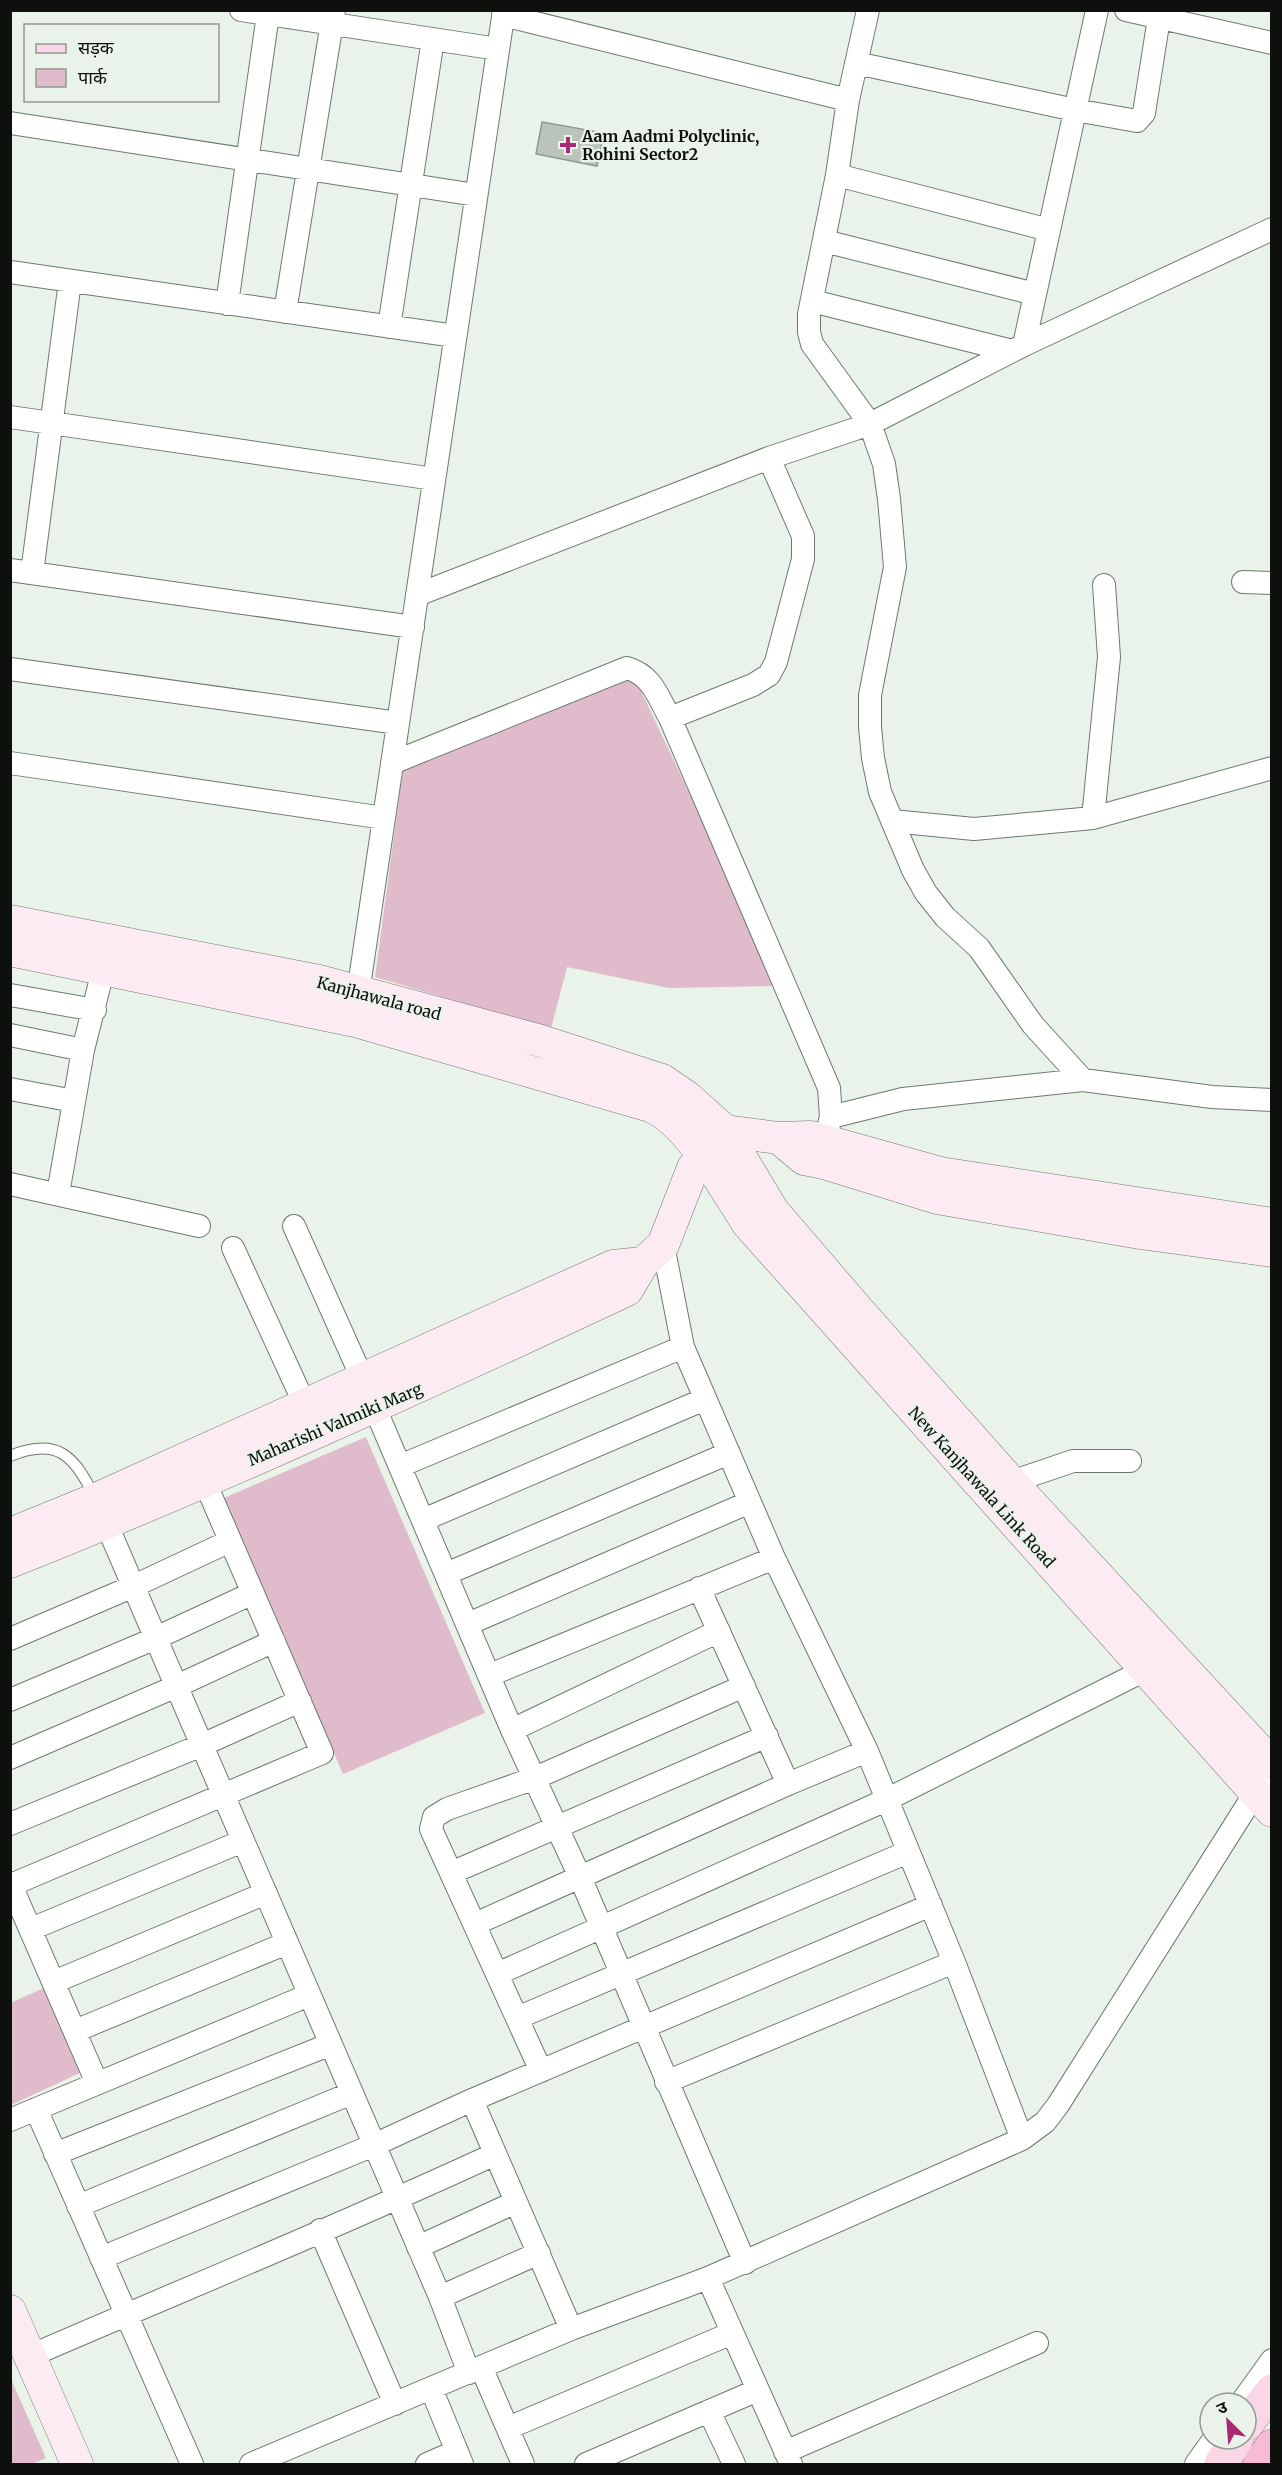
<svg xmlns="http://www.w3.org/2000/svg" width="1282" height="2475" font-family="Merriweather,'Noto Sans Devanagari',serif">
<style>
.green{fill:#e0bbcb}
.building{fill:#bbc4bb;stroke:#909991;stroke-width:1.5}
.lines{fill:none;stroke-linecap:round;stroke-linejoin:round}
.lane-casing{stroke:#6f786f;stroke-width:12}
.street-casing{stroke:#6f786f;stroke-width:24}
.secondary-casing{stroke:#6f786f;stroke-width:33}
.primary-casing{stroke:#a67f90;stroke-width:34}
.highway-casing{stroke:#a67f90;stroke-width:34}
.lane{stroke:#fff;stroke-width:10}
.street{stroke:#fff;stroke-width:22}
.secondary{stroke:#fdebf3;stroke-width:32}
.primary{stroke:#fbd6e6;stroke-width:33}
.highway{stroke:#f8bbd6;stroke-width:33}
.poi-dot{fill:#ab2872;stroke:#eaf3ea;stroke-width:2}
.labels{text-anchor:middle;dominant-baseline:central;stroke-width:4.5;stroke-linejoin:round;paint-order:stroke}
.poi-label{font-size:16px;font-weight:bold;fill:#0d100d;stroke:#eaf3ea;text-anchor:start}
.street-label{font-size:16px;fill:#0d100d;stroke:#eaf3ea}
</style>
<rect width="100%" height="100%" fill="#eaf3ea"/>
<path class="green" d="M 635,678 L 780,986 L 669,988 L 567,967 L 551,1029 L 375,977 L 403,769 Z
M 366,1437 L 485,1713 L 343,1774 L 224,1498 Z
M 44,1988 L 82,2072 L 11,2105 L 10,2003 Z
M 10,2377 L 46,2458 L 32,2464 L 11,2464 Z"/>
<path class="building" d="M 542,122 L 604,133 L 597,166 L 536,154 Z"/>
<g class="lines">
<g class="lane-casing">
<path id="lane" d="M 10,1456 C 57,1437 74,1455 94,1496"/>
</g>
<g class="street-casing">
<path id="street" d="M 241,10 L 498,49
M 1126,10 L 1272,43
M 503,15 L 848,100
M 856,63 L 1075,110 L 1137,121 L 1144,113 L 1159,18
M 10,123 L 476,195
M 837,175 L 1049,230
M 824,241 L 1035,294
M 10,272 L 455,336
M 812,301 L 1012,351
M 227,304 L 268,14
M 285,312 L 334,10
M 389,327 L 433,39
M 1024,345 L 1097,10
M 10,417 L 434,479
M 10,570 L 413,627
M 32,573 L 70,281
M 1243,582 L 1272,583
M 417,595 L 769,458 L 870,424 L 1024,345 L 1272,229
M 10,669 L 398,723
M 670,718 L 753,685 L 769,675 L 776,662 L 803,559 L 803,536 L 769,458
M 10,763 L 384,818
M 392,763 L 627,668 C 652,675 658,697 670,718 L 829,1088 L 831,1117 L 827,1132
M 1093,818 L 1109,657 L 1104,585
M 892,821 L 974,829 L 1093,818 L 1272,768
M 358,993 L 504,10
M 10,995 L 95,1010
M 10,1035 L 83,1050
M 1083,1080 L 1212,1097 L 1272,1100
M 10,1089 L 74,1101
M 831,1117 L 903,1099 L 1083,1080 L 1033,1025 L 979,948 L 945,917 L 926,893 L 913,870 L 880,792 L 873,758 L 870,727 L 870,695 L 895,567 L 889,499 L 884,464 L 870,424 L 812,344 L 809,332 L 809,314 L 837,175 L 848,100 L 868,10
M 10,1184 L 199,1226
M 58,1194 L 83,1050 L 107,955
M 294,1226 L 363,1380 L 512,1730 L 580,1877 L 745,2263
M 663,1245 L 683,1347 L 774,1558 L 867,1751 L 954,1962 L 1022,2139
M 233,1248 L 305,1405
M 400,1466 L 683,1347
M 1011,1482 L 1073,1461 L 1130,1461
M 100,1509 L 440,2297 L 469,2373
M 423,1520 L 705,1399
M 446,1574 L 729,1453
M 699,1588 L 788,1784
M 468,1624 L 750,1502
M 10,1639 L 134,1586 L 230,1541
M 490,1675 L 774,1558
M 10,1700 L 156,1638 L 253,1593
M 512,1730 L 719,1631
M 10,1758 L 177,1686 L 274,1641
M 10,1824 L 202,1745 L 300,1701
M 451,1873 L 767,1736
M 10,1883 L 97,2083
M 11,1885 L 322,1753 L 204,1480
M 475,1924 L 788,1784 L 867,1751
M 31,1929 L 243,1841
M 497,1974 L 886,1800 L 1145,1670
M 54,1982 L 266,1893
M 517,2018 L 908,1852
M 75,2031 L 287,1943
M 541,2071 L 435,1838 L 431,1829 L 434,1817 L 447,1809 L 535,1778 L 744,1686
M 666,2082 L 954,1962
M 472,2100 L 571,2329
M 36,2109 L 192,2464
M 10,2120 L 309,1995
M 55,2154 L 331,2044
M 78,2206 L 352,2093
M 320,2230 L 395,2404
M 418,2247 L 516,2202
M 101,2258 L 374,2145 L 472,2100 L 931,1905
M 708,2278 L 791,2464
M 440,2297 L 539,2253
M 30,2356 C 185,2289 342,2225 495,2154
M 481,2367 L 523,2464
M 431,2388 L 462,2464
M 1241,2403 L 1272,2360
M 709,2411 L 734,2464
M 508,2428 L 732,2333
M 785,2452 L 1037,2343
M 251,2464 L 571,2329 L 708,2278 L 1022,2139 L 1045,2122 L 1058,2105 L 1255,1793 L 1272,1761
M 427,2464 L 457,2451
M 586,2464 L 758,2390
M 1196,2464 L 1214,2439"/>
</g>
<g class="secondary-casing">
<path id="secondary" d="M 10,921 L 319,981 L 541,1041 L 662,1080 L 687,1097 L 725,1131 L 773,1211 L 859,1311 L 1011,1482 L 1272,1764
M 10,950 L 355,1021 L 650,1106 C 688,1121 726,1190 748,1224 L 1272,1811
M 725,1131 L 779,1138 L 811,1137 L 940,1173 L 1272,1224
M 779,1138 L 804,1159 L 824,1163 L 937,1198 L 1140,1233 L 1272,1251
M 10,1534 L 96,1499 L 613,1266 L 643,1263
M 10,1562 C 219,1479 424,1385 627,1290 L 643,1263 L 663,1245 L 693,1168 L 714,1142
M 10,2311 L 77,2464"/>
</g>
<g class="primary-casing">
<path id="primary" d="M 1246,2425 L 1272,2391
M 1221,2464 L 1237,2439"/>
</g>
<g class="highway-casing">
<path id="highway" d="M 1260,2464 L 1272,2446"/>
</g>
<use href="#lane" class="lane"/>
<use href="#street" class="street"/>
<use href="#secondary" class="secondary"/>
<use href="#primary" class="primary"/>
<use href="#highway" class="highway"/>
</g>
<path class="poi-dot" d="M565 136h6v6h6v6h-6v6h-6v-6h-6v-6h6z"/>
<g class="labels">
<g class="poi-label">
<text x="582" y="136">Aam Aadmi Polyclinic,<tspan x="582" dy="18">Rohini Sector2</tspan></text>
</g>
<g class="street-label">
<text transform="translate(379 998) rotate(15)">Kanjhawala road</text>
<text transform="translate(335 1424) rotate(-23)">Maharishi Valmiki Marg</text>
<text transform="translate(982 1487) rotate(48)">New Kanjhawala Link Road</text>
</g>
</g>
<rect width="1282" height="2475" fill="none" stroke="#0d100d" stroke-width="24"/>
<rect x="24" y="24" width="195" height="78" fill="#eaf3ea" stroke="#929892" stroke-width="1.5"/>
<rect x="36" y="44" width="30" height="9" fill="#fbd6e6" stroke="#929892" stroke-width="1.5"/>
<text x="78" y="54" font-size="18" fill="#0d100d">सड़क</text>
<rect x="36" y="69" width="30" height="18" fill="#e0bbcb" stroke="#929892" stroke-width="1.5"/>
<text x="78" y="84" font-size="18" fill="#0d100d">पार्क</text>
<g transform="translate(1228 2421) rotate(335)"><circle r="28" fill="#eaf3ea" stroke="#929892" stroke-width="1.5"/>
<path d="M0-4.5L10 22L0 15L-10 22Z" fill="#ab2872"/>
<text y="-9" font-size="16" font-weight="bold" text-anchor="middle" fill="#0d100d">उ</text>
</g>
</svg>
